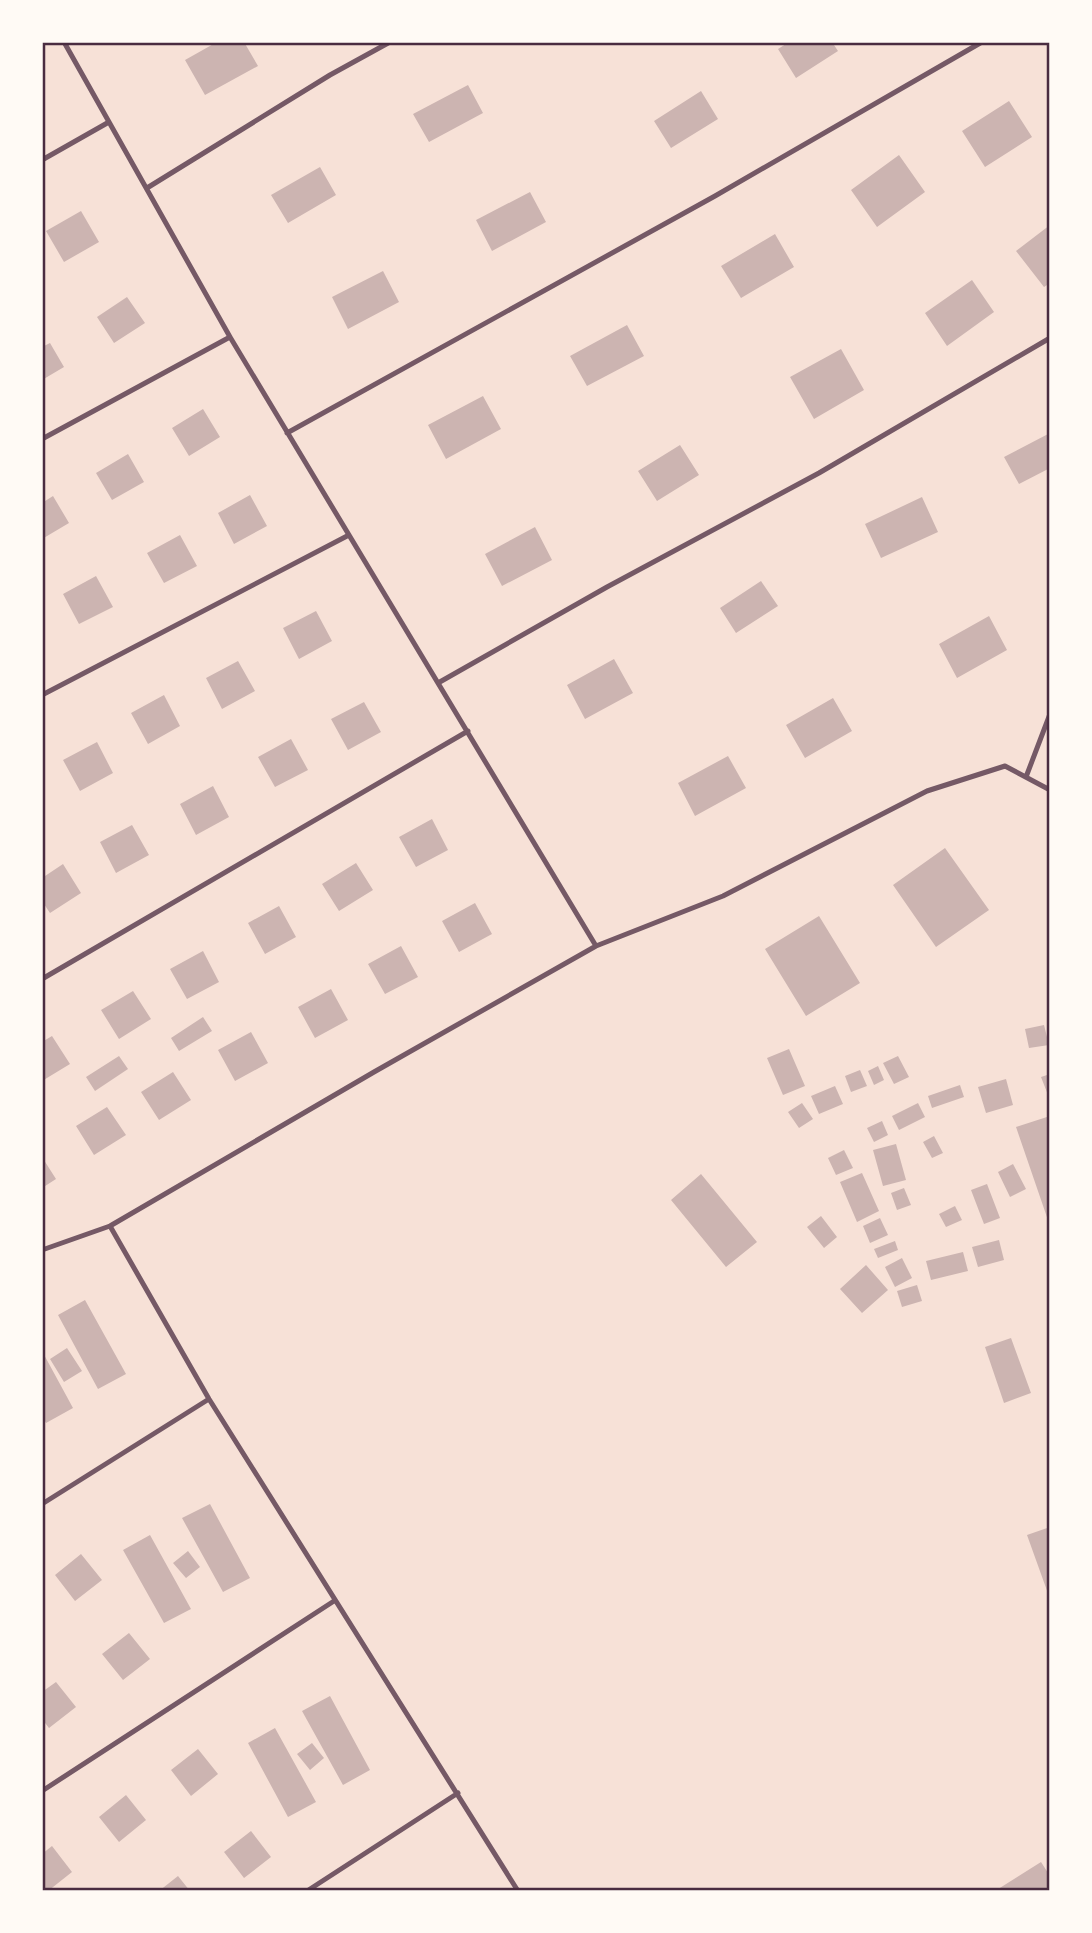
<svg xmlns="http://www.w3.org/2000/svg" width="1092" height="1933" font-family="Commissioner,sans-serif">
<style>
.building{fill:#ccb4b1}
.lines{fill:none;stroke-linecap:round;stroke-linejoin:round}
.service{stroke:#755966;stroke-width:5}
.neatline{fill:none;stroke:#4a2c40;stroke-width:2.5}
</style>
<rect width="100%" height="100%" fill="#f7e1d7"/>
<path class="building" d="M 217,42 L 244,42 L 258,66 L 205,95 L 185,60 Z
M 789,42 L 832,42 L 838,51 L 796,78 L 778,49 Z
M 468,85 L 483,113 L 429,142 L 413,114 Z
M 701,91 L 718,119 L 671,148 L 654,121 Z
M 1009,101 L 1032,137 L 985,167 L 962,131 Z
M 899,155 L 925,192 L 877,227 L 851,190 Z
M 320,167 L 336,195 L 288,223 L 271,195 Z
M 530,192 L 546,222 L 492,251 L 476,220 Z
M 81,211 L 99,242 L 64,262 L 46,231 Z
M 1050,225 L 1050,283 L 1044,287 L 1016,251 Z
M 775,234 L 794,267 L 741,298 L 721,266 Z
M 383,271 L 399,302 L 348,329 L 332,297 Z
M 972,280 L 994,312 L 947,346 L 925,313 Z
M 127,297 L 145,323 L 114,343 L 97,317 Z
M 627,325 L 644,356 L 587,386 L 570,356 Z
M 50,343 L 64,367 L 42,380 L 42,347 Z
M 841,349 L 864,390 L 814,419 L 790,377 Z
M 483,396 L 501,429 L 446,459 L 428,425 Z
M 203,409 L 220,437 L 189,456 L 172,428 Z
M 1050,433 L 1050,468 L 1019,484 L 1004,457 Z
M 680,445 L 699,475 L 657,501 L 638,471 Z
M 128,454 L 144,482 L 112,500 L 96,473 Z
M 250,495 L 267,526 L 234,544 L 218,513 Z
M 53,496 L 69,523 L 42,539 L 42,503 Z
M 922,497 L 938,532 L 881,558 L 865,524 Z
M 535,527 L 552,560 L 502,586 L 485,554 Z
M 180,535 L 197,566 L 164,583 L 147,553 Z
M 96,576 L 113,607 L 79,624 L 63,594 Z
M 761,581 L 778,606 L 736,633 L 720,608 Z
M 316,611 L 332,641 L 299,659 L 283,628 Z
M 989,616 L 1007,650 L 957,678 L 939,644 Z
M 614,659 L 633,693 L 585,719 L 567,685 Z
M 238,661 L 255,691 L 222,709 L 206,678 Z
M 164,695 L 180,726 L 148,744 L 131,713 Z
M 833,698 L 852,731 L 805,758 L 786,725 Z
M 364,702 L 381,732 L 348,750 L 331,719 Z
M 291,739 L 308,770 L 275,787 L 258,757 Z
M 97,742 L 113,773 L 80,791 L 63,760 Z
M 728,756 L 746,788 L 695,816 L 678,783 Z
M 213,786 L 229,817 L 196,835 L 180,804 Z
M 432,819 L 448,850 L 416,867 L 399,837 Z
M 132,825 L 149,855 L 116,873 L 100,842 Z
M 945,848 L 989,910 L 936,947 L 893,885 Z
M 356,863 L 373,890 L 339,911 L 322,884 Z
M 63,864 L 81,893 L 50,913 L 42,901 L 42,878 Z
M 475,903 L 492,934 L 459,952 L 442,921 Z
M 279,906 L 296,937 L 265,954 L 248,923 Z
M 819,916 L 860,983 L 806,1016 L 765,949 Z
M 401,946 L 418,977 L 385,994 L 368,964 Z
M 203,951 L 219,982 L 187,999 L 170,969 Z
M 331,989 L 348,1020 L 315,1038 L 298,1007 Z
M 133,991 L 151,1019 L 119,1039 L 101,1010 Z
M 203,1017 L 212,1031 L 179,1051 L 171,1038 Z
M 1044,1025 L 1049,1045 L 1029,1048 L 1025,1029 Z
M 251,1032 L 268,1063 L 235,1081 L 218,1050 Z
M 52,1036 L 70,1064 L 42,1081 L 42,1042 Z
M 789,1049 L 805,1086 L 783,1095 L 767,1058 Z
M 119,1056 L 128,1069 L 95,1091 L 86,1077 Z
M 898,1056 L 909,1077 L 894,1084 L 883,1063 Z
M 878,1066 L 884,1080 L 874,1085 L 868,1071 Z
M 860,1070 L 867,1086 L 851,1092 L 845,1076 Z
M 173,1072 L 191,1100 L 159,1120 L 141,1092 Z
M 1050,1074 L 1050,1100 L 1041,1077 Z
M 1006,1079 L 1013,1105 L 986,1113 L 978,1087 Z
M 960,1085 L 964,1097 L 932,1108 L 928,1096 Z
M 835,1086 L 843,1104 L 819,1114 L 811,1096 Z
M 802,1103 L 813,1119 L 799,1128 L 788,1112 Z
M 918,1103 L 925,1117 L 899,1130 L 892,1116 Z
M 107,1107 L 126,1135 L 94,1155 L 76,1126 Z
M 1050,1116 L 1050,1226 L 1016,1127 Z
M 882,1121 L 888,1135 L 874,1142 L 867,1128 Z
M 934,1136 L 943,1153 L 932,1158 L 923,1142 Z
M 896,1144 L 906,1180 L 883,1186 L 873,1150 Z
M 844,1150 L 853,1168 L 836,1175 L 828,1158 Z
M 42,1157 L 56,1179 L 42,1188 Z
M 1013,1164 L 1026,1189 L 1010,1197 L 998,1172 Z
M 862,1173 L 879,1211 L 857,1222 L 840,1182 Z
M 701,1174 L 757,1242 L 726,1267 L 671,1200 Z
M 987,1184 L 1000,1218 L 984,1224 L 971,1190 Z
M 904,1188 L 911,1205 L 897,1210 L 891,1193 Z
M 955,1206 L 962,1220 L 946,1227 L 939,1214 Z
M 821,1216 L 837,1237 L 824,1248 L 807,1227 Z
M 880,1218 L 888,1235 L 870,1243 L 863,1226 Z
M 999,1240 L 1004,1260 L 978,1267 L 972,1247 Z
M 895,1241 L 898,1250 L 878,1258 L 874,1249 Z
M 963,1252 L 968,1271 L 931,1280 L 926,1261 Z
M 902,1258 L 912,1278 L 895,1287 L 885,1267 Z
M 866,1265 L 888,1290 L 862,1313 L 840,1289 Z
M 917,1285 L 922,1301 L 902,1307 L 897,1291 Z
M 85,1300 L 126,1374 L 98,1389 L 58,1315 Z
M 1011,1338 L 1031,1393 L 1004,1403 L 985,1347 Z
M 67,1348 L 82,1371 L 64,1382 L 50,1359 Z
M 42,1351 L 73,1408 L 46,1423 L 42,1416 Z
M 210,1504 L 250,1578 L 223,1592 L 182,1518 Z
M 1050,1527 L 1050,1599 L 1027,1535 Z
M 150,1535 L 191,1609 L 164,1623 L 123,1550 Z
M 188,1551 L 200,1567 L 186,1578 L 173,1563 Z
M 81,1554 L 102,1580 L 75,1601 L 55,1575 Z
M 129,1633 L 150,1659 L 123,1680 L 102,1654 Z
M 56,1682 L 76,1707 L 49,1728 L 42,1719 L 42,1692 Z
M 330,1696 L 370,1770 L 343,1785 L 302,1711 Z
M 275,1728 L 316,1802 L 288,1817 L 248,1743 Z
M 312,1743 L 324,1758 L 310,1770 L 297,1754 Z
M 198,1749 L 218,1774 L 191,1796 L 171,1770 Z
M 126,1795 L 146,1820 L 119,1842 L 99,1817 Z
M 251,1831 L 271,1857 L 244,1878 L 224,1852 Z
M 52,1846 L 72,1872 L 48,1891 L 44,1891 L 42,1888 L 42,1854 Z
M 1041,1862 L 1050,1876 L 1050,1891 L 995,1891 Z
M 178,1876 L 190,1891 L 159,1891 Z"/>
<g class="lines">
<path class="service" d="M 64,42 L 230,337 L 596,946
M 42,160 L 109,122
M 147,188 L 330,75 L 390,42
M 287,433 L 715,196 L 982,42
M 42,439 L 230,337
M 438,683 L 607,587 L 819,473 L 1050,338
M 42,695 L 349,535
M 1026,777 L 1050,714
M 42,979 L 468,731
M 110,1226 L 209,1399 L 518,1891
M 42,1250 L 110,1226 L 374,1072 L 596,946 L 723,896 L 927,791 L 1005,766 L 1050,790
M 42,1504 L 209,1399
M 42,1791 L 334,1601
M 307,1891 L 458,1793"/>
</g>
<rect width="1092" height="1933" fill="none" stroke="#fffaf5" stroke-width="88"/>
<rect x="44" y="44" width="1004" height="1845" class="neatline"/>
</svg>
